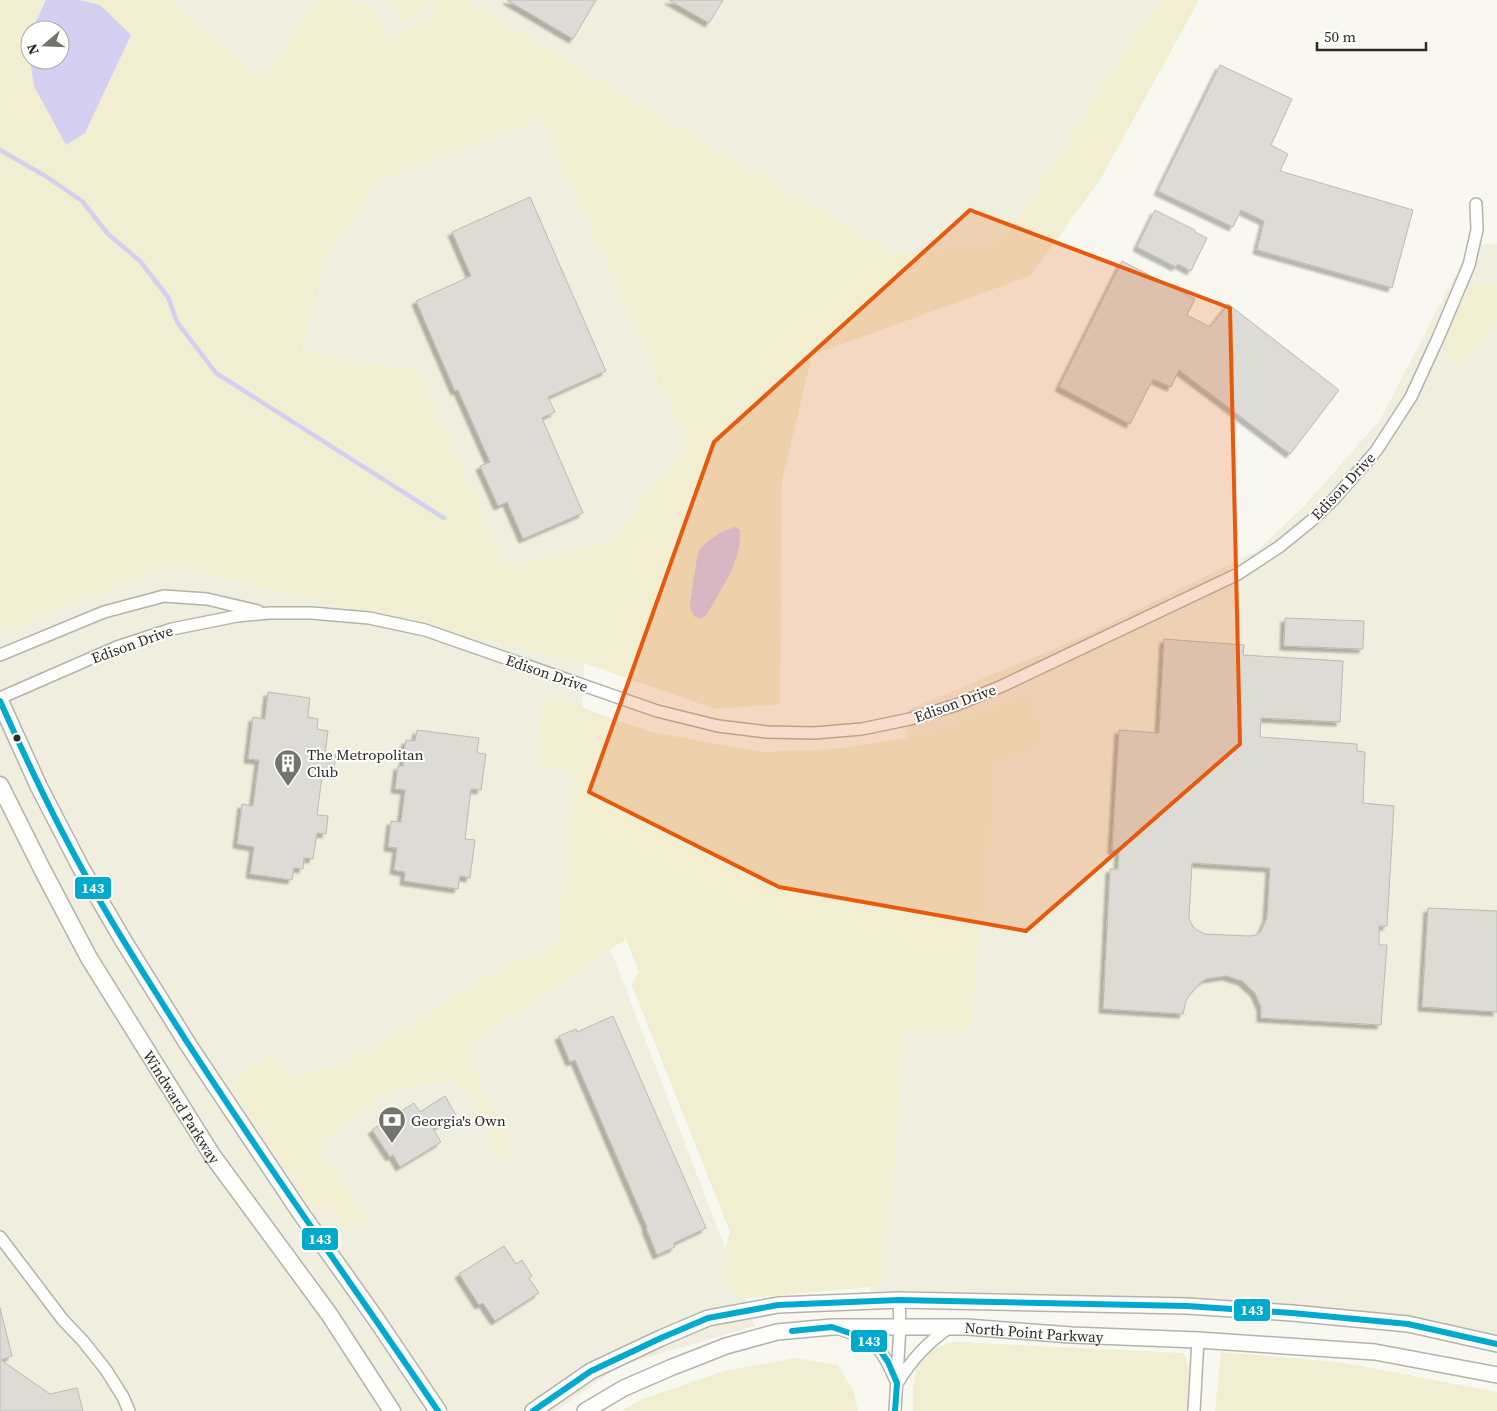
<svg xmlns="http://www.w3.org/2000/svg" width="1497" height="1411" font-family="'Source Serif 4',serif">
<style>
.built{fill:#f0eede}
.green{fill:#f1eed2;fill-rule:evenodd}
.water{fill:#d5cff1}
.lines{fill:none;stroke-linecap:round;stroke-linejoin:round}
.stream{stroke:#d5cff1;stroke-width:4.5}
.building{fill:#dcdbd5;stroke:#bbbbb5;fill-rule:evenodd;filter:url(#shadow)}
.minor-casing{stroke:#b3b3ac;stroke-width:14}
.tertiary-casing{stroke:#b3b3ac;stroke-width:18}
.secondary-casing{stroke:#b3b3ac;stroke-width:19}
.minor{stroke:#fefefd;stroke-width:11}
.tertiary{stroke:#fefefd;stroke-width:15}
.secondary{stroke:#fefefd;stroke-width:16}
.bus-1-casing{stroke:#fff;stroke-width:10}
.bus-1{stroke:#00a9ce;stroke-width:6}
.marked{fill:#e8590c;fill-opacity:0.2;stroke:#e8590c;stroke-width:4;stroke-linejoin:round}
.bus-dot{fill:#2c2b25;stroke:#fff;stroke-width:2}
.labels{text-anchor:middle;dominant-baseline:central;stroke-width:4;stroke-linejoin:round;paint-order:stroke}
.street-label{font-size:15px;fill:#2c2b25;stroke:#fff}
.poi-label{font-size:15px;fill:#2c2b25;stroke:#fff;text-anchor:start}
.line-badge{stroke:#fff;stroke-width:2}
.badge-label{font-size:14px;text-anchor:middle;font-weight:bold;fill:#fff}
</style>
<defs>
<filter id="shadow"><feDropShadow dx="-4" dy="4" stdDeviation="1" flood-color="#0004"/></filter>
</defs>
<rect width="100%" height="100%" fill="#f9f8f0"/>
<path class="built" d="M 168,0 L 316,0 L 277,60 L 268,69 L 255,71 Z
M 347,0 L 440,0 L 434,12 L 388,39 L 372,8 Z
M 469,0 L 1159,0 L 1002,241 L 918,254 L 889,251 L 521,33 Z
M 542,120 L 687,445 L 608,542 L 506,565 L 419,371 L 302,353 L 327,258 L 377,181 Z
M 1497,244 L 1497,1339 L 1325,1308 L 957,1294 L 870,1302 L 908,710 L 1082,637 L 1257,551 L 1304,506 L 1380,420 L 1471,245 Z
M 168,566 L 584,663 L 576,943 L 607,940 L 755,1326 L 621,1365 L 556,1411 L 0,1411 L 0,626 L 4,632 Z"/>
<path class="green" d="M 0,0 L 168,0 L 255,71 L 268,69 L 277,60 L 316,0 L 347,0 L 372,8 L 388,38 L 434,12 L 440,0 L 469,0 L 521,33 L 889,251 L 918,254 L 1002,241 L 1159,0 L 1199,0 L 1100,180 L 1030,276 L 812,355 L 782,480 L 780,704 L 715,709 L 584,663 L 168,566 L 3,632 L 0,626 ZM 30,30 L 60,30 L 60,60 L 30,60 ZM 542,120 L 687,445 L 608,542 L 506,565 L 419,371 L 302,352 L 327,258 L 377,181 Z
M 388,0 L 434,0 L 435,1 L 404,23 Z
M 1476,284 L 1497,285 L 1497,328 L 1489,332 L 1463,363 L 1452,362 L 1444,348 C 1449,330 1461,296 1476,284 Z
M 543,694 L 651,732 L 762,752 L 835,749 L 932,734 L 1029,694 L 1044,743 L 995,764 L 970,1032 L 905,1035 L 883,1286 L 736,1299 L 720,1269 L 730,1232 L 631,983 L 639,972 L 626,939 L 475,1042 L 471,1063 L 513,1153 L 500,1160 L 472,1099 L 450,1082 L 397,1088 L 328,1135 L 318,1150 L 370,1223 L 351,1231 L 329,1205 L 313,1208 L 230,1082 L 271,1052 L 292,1077 L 341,1066 L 519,957 L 532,959 L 559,942 L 571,773 L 537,764 Z
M 953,1342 L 1184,1353 L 1190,1372 L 1188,1411 L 913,1411 L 913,1389 L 916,1367 L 933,1349 Z
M 1221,1352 L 1339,1362 L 1497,1392 L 1497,1411 L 1215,1411 Z
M 796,1358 L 838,1365 L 854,1392 L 858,1411 L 621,1411 L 640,1400 L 724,1371 Z"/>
<path class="water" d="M 46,0 L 80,0 L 100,5 L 131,35 L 85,133 L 66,145 L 34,86 L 27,40 L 30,33 L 30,60 L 60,60 L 60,30 L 32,30 Z
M 735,527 L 740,530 C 742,561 721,589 706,616 L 701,619 L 695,617 L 691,611 L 690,603 L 698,552 C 705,541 723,530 735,527 Z"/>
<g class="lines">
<path class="stream" d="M 0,150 L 47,177 L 82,201 L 108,234 L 140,261 L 168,297 L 177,322 L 216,373 L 444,518"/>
</g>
<path class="building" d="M 507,0 L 596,0 L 573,39 Z
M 669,0 L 723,0 L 709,23 Z
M 1220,65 L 1292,99 L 1271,145 L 1288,154 L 1280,171 L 1413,210 L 1392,288 L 1257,250 L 1264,221 L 1241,210 L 1233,227 L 1158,191 Z
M 530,197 L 606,371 L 548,397 L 555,412 L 542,418 L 583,513 L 523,539 L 507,502 L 498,506 L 480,466 L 490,462 L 458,390 L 455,391 L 416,301 L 471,276 L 452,232 Z
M 1155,210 L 1195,230 L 1195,232 L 1207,238 L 1191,271 L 1178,264 L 1176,267 L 1137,247 Z
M 1122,261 L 1195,299 L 1187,315 L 1210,327 L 1228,304 L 1339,390 L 1290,454 L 1179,370 L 1171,387 L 1153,379 L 1130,424 L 1059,387 Z
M 1285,618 L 1364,621 L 1363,649 L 1284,646 Z
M 1164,639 L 1244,645 L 1243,655 L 1343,661 L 1340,722 L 1261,718 L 1260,737 L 1357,744 L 1357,751 L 1365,752 L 1363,803 L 1394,806 L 1387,926 L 1379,926 L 1379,945 L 1387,945 L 1381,1025 L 1261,1018 L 1261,1007 L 1255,993 L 1242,981 L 1226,976 L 1206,979 L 1200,983 L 1190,994 L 1186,1001 L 1183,1014 L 1103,1009 L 1110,869 L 1118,869 L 1119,851 L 1112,850 L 1119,730 L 1159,733 ZM 1192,863 L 1270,868 L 1267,918 L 1261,931 L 1256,935 L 1249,936 L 1205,934 L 1195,929 L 1191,923 L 1189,917 Z
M 268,692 L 310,698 L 308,717 L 318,719 L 317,729 L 328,731 L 325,754 L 336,755 L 334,770 L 323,769 L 317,815 L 328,816 L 326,834 L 317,833 L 313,859 L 304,858 L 303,869 L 294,868 L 292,880 L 250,874 L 254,847 L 237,844 L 242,804 L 253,806 L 259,760 L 248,759 L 253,717 L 265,719 Z
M 417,730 L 479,738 L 477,753 L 486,754 L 481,790 L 471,789 L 465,839 L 475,840 L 470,878 L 460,876 L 458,889 L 404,881 L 405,872 L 394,870 L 397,848 L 388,847 L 391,821 L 401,822 L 405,790 L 395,789 L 398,766 L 403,766 L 406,740 L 415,741 Z
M 1428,908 L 1497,911 L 1497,1012 L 1422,1007 Z
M 613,1016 L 706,1228 L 674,1243 L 675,1247 L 657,1255 L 646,1228 L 647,1227 L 575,1060 L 570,1062 L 559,1036 L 576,1029 L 577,1032 Z
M 445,1096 L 456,1115 L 433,1129 L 441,1142 L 400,1167 L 393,1155 L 390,1157 L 372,1130 L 414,1103 L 420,1112 Z
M 504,1246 L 516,1264 L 522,1260 L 532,1276 L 529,1278 L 539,1293 L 495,1321 L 483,1303 L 479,1305 L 459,1274 Z
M 0,1308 L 12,1356 L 1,1360 L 50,1394 L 77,1388 L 83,1411 L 0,1411 Z"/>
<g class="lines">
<g class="minor-casing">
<path id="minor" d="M 0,655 L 104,612 L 164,596 L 207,599 L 258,611
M 0,698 L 117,647 L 172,629 L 237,616 L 269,613 L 311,613 L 369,618 L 425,630 L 657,711 L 718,726 L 767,732 L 814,733 L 862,729 L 910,719 L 956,705 L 1002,686 L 1238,574 L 1279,547 L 1311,521 L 1334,499 L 1376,451 L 1411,397 L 1439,336 L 1469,265 L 1477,230 L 1476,204
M 0,1237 L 63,1320 L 83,1341 L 106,1370 L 123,1397 L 129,1411
M 840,1329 C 874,1341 881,1345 895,1379
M 898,1382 C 913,1358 927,1343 950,1327
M 895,1411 L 900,1326 L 899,1300
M 1194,1411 L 1198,1340"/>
</g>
<g class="tertiary-casing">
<g id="tertiary">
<path d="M 533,1411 L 591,1371 L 661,1338 L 708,1318 L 778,1305 L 899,1300 L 1187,1306 L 1292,1313 L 1408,1324 L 1497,1344"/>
<path id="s1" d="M 585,1411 L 624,1388 L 670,1368 L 726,1346 L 777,1332 L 832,1327 L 967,1327 L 1071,1335 L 1198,1340 L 1375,1352 L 1497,1375"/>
</g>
</g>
<g class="secondary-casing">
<g id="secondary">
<path d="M 0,701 L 39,787 L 81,868 L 123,940 L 189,1046 L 300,1212 L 376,1319 L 438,1411"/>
<path id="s2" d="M 0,785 L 43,871 L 89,958 L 212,1155 L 329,1314 L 392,1411"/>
</g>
</g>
<use href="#minor" class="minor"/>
<use href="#tertiary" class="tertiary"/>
<use href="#secondary" class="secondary"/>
<g class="bus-1-casing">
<path id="bus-1" d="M 0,701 C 25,757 51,813 81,867 C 104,910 130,952 156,993 C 245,1136 344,1272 438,1411
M 792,1331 L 832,1327 L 864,1338 L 879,1349 L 888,1362 L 897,1383 L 895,1411
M 533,1411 L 591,1371 L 661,1338 L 708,1318 L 778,1305 L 899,1300 L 1187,1306 L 1292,1313 L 1408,1324 L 1497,1344"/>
</g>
<use href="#bus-1" class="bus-1"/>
</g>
<path class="marked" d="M 970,210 L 1230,308 L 1240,744 L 1026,931 L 779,887 L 589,792 L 714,442 Z"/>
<defs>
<g id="building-pin" transform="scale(1.4375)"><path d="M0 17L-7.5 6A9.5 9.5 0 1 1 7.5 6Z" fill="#74736c" stroke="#fff"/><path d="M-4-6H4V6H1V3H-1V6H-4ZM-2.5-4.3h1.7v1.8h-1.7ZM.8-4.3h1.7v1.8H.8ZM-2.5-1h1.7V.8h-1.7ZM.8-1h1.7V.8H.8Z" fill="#fff"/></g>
<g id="bank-pin" transform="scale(1.4375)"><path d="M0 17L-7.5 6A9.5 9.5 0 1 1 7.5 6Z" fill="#74736c" stroke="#fff"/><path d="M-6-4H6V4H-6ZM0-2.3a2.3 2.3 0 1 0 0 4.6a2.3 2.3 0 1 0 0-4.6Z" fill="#fff"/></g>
</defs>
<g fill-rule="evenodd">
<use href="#building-pin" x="288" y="763"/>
<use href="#bank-pin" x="392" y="1120"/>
</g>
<circle class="bus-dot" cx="17" cy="738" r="4.5"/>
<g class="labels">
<g class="street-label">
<text transform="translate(1343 486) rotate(-47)">Edison Drive</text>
<text transform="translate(132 644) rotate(-20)">Edison Drive</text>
<text transform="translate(547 673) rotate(19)">Edison Drive</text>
<text transform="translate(955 703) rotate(-20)">Edison Drive</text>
<text stroke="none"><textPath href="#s2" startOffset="370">Windward Parkway</textPath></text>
<text stroke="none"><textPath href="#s1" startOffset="466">North Point Parkway</textPath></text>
</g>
<g class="poi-label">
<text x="307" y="754">The Metropolitan<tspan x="307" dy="17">Club</tspan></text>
<text x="411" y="1120">Georgia's Own</text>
</g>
</g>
<g class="line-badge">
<rect x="74" y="876" width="38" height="24" rx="5" fill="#00a9ce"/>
<rect x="301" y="1227" width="38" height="24" rx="5" fill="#00a9ce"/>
<rect x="1233" y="1298" width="38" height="24" rx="5" fill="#00a9ce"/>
<rect x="850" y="1329" width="38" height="24" rx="5" fill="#00a9ce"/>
</g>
<g class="badge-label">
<text x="93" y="893">143</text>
<text x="320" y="1244">143</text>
<text x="1252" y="1315">143</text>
<text x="869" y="1346">143</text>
</g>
<g transform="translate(45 45) rotate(251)"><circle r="24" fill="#ffffff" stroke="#abaaa8"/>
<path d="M0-4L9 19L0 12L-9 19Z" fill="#74736c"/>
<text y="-8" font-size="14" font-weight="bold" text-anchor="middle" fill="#2c2b25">N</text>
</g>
<path d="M1317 42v8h109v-8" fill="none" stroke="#2c2b25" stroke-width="2.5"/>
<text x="1324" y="42" font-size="15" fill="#2c2b25" stroke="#ffffff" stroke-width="4" paint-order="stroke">50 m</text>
</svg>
